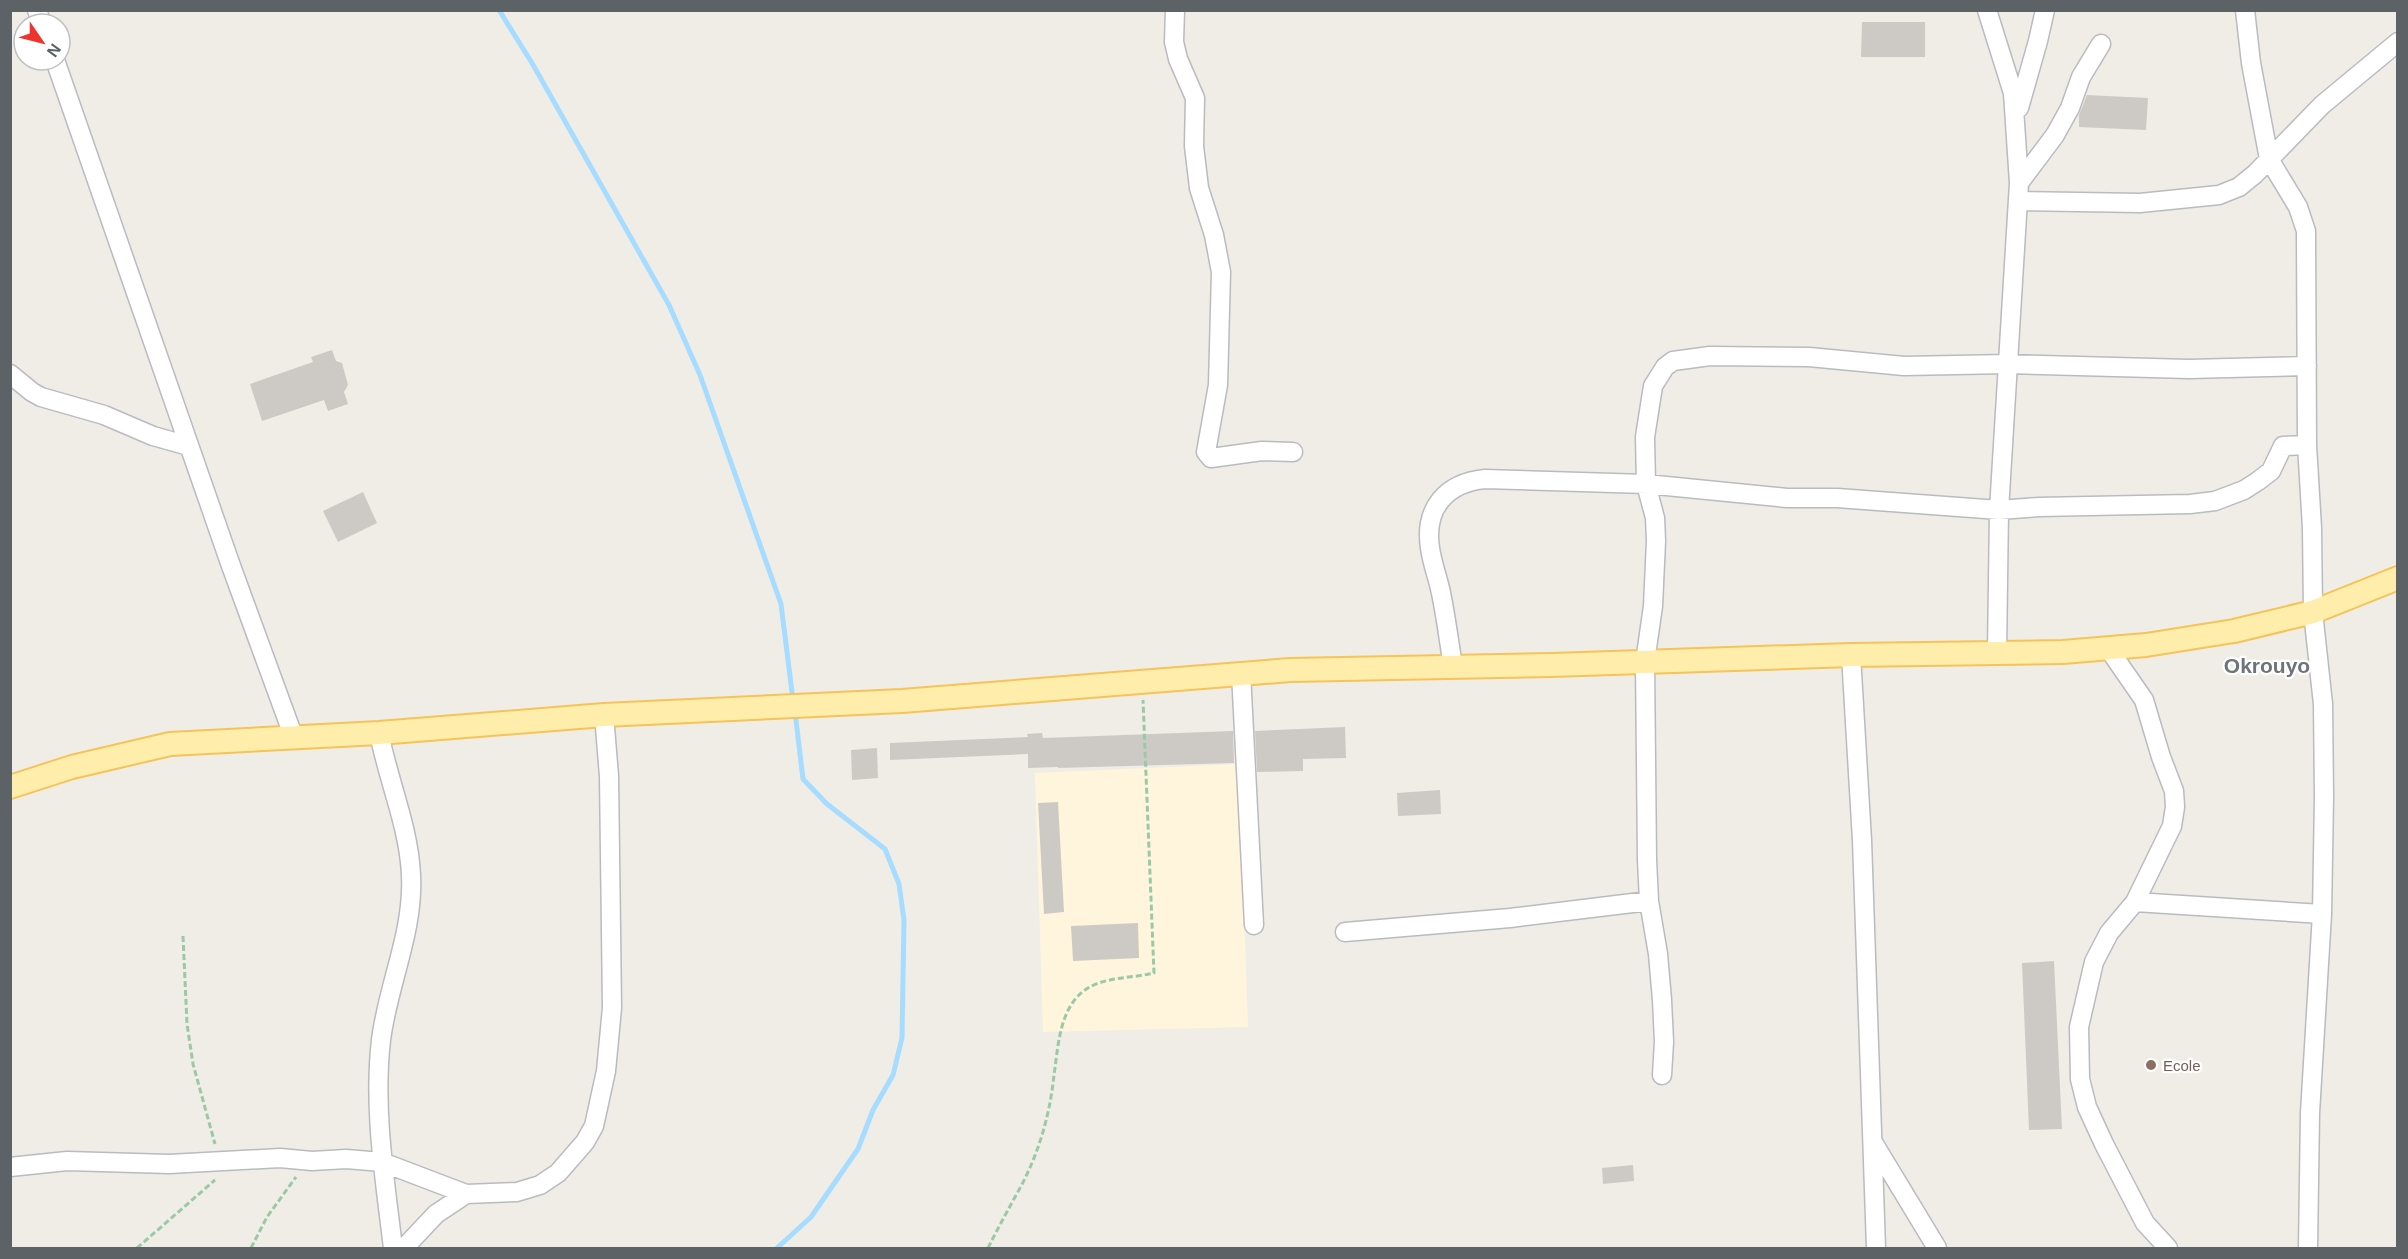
<svg xmlns="http://www.w3.org/2000/svg" width="2408" height="1259" font-family="Arial,sans-serif">
<style>
.commercial{fill:#fff5dc}
.lines{fill:none;stroke-linecap:round;stroke-linejoin:round}
.stream{stroke:#a6dcff;stroke-width:5}
.building{fill:#cdcac5}
.minor-casing{stroke:#b8bbc0;stroke-width:21}
.major-casing{stroke:#f6c359;stroke-width:26}
.path{stroke:#9ac9a6;stroke-width:3;stroke-dasharray:6 3;stroke-linecap:butt}
.minor{stroke:#fff;stroke-width:18}
.major{stroke:#ffeeab;stroke-width:22}
.education-dot{fill:#8d6e63;stroke:#fff;stroke-width:2}
.labels{text-anchor:middle;dominant-baseline:central;stroke-width:4.5;stroke-linejoin:round;paint-order:stroke}
.education-label{font-size:15px;fill:#785e54;stroke:#fff;text-anchor:start}
.district-label{font-size:21px;font-weight:bold;fill:#6e7478;stroke:#fff}
</style>
<rect width="100%" height="100%" fill="#f0ede6"/>
<path class="commercial" d="M 1239,764 L 1248,1027 L 1043,1032 L 1035,773 Z"/>
<g class="lines">
<path class="stream" d="M 499,10 L 532,63 L 669,305 L 700,375 L 781,604 L 793,700
M 777,1248 L 811,1217 L 858,1149 L 873,1110 L 893,1075 L 902,1038 L 904,920 L 899,884 L 885,849 L 827,804 L 803,779 L 795,712"/>
</g>
<path class="building" d="M 1862,22 L 1925,22 L 1925,57 L 1861,57 Z
M 2087,95 L 2148,98 L 2146,130 L 2079,127 L 2079,115 Z
M 332,350 L 336,361 L 342,363 L 348,385 L 344,392 L 348,404 L 328,411 L 324,400 L 262,421 L 250,384 L 313,362 L 311,357 Z
M 363,492 L 377,523 L 338,542 L 323,511 Z
M 1345,727 L 1346,758 L 1303,759 L 1303,771 L 1257,772 L 1255,731 Z
M 1233,731 L 1234,763 L 1058,768 L 1058,767 L 1028,768 L 1028,754 L 890,760 L 890,743 L 1028,737 L 1027,734 L 1042,733 L 1043,738 Z
M 877,748 L 878,778 L 852,780 L 851,750 Z
M 1440,790 L 1441,814 L 1398,816 L 1397,793 Z
M 1058,802 L 1064,912 L 1044,914 L 1038,803 Z
M 1138,923 L 1139,958 L 1073,961 L 1071,926 Z
M 2054,961 L 2062,1129 L 2029,1130 L 2022,963 Z
M 1633,1165 L 1634,1181 L 1603,1184 L 1602,1168 Z"/>
<g class="lines">
<g class="minor-casing">
<path id="minor" d="M 37,10 L 42,24
M 1175,10 L 1174,42 L 1178,59 L 1195,98 L 1194,146 L 1199,188 L 1214,235 L 1221,272 L 1218,385 L 1206,452 L 1211,458 L 1262,451 L 1293,452
M 1987,10 L 2013,93 L 2019,183 L 1999,510 L 1997,653
M 2245,10 L 2251,63 L 2269,159 L 2298,207 L 2306,231 L 2307,445 L 2312,528 L 2313,612 L 2323,704 L 2324,797 L 2322,914 L 2310,1113 L 2308,1248
M 55,60 L 230,563 L 294,738
M 2019,108 L 2038,41 L 2045,10
M 2019,183 L 2055,135 L 2070,108 L 2081,77 L 2101,44
M 2019,201 L 2140,203 L 2219,195 L 2239,187 L 2255,174 L 2322,105 L 2398,42
M 10,374 L 32,392 L 41,397 L 104,415 L 153,436 L 189,446
M 2108,648 L 2144,700 L 2161,757 L 2174,791 L 2175,807 L 2172,826 L 2135,902
M 1851,655 L 1862,840 L 1876,1248
M 1453,666 C 1449,642 1446,617 1441,593 C 1438,578 1432,563 1430,548 C 1424,508 1446,483 1485,479 L 1646,484 L 1787,498 L 1837,498 L 1999,510 L 2039,507 L 2190,504 L 2215,501 L 2244,490 L 2258,481 L 2271,471 L 2283,446 L 2307,445
M 1241,673 L 1254,925
M 379,733 C 388,780 409,827 411,875 C 414,932 388,984 381,1040 C 373,1109 385,1180 393,1248
M 1345,932 L 1510,918 L 1649,901
M 1662,1075 L 1664,1042 L 1662,1000 L 1658,954 L 1649,901 L 1647,860 L 1645,662 L 1653,606 L 1656,541 L 1655,518 L 1646,484 L 1645,437 L 1653,386 L 1665,367 L 1673,361 L 1710,356 L 1809,357 L 1904,366 L 2008,364 L 2189,369 L 2307,366
M 1874,1144 L 1937,1248
M 10,1167 L 67,1161 L 169,1164 L 280,1158 L 312,1161 L 346,1159 L 382,1162 L 466,1194
M 404,1248 L 436,1214 L 466,1194 L 517,1192 L 540,1185 L 558,1173 L 585,1142 L 594,1126 L 606,1071 L 612,1008 L 609,776 L 604,715
M 2168,1248 L 2145,1223 L 2104,1144 L 2087,1107 L 2080,1079 L 2079,1027 L 2094,962 L 2109,933 L 2135,902 L 2322,914"/>
</g>
<g class="major-casing">
<path id="major" d="M 10,787 L 72,767 L 170,744 L 379,733 L 604,715 L 902,701 L 1290,670 L 1552,665 L 1851,655 L 2063,652 L 2146,645 L 2234,631 L 2313,612 L 2398,578"/>
</g>
<path class="path" d="M 183,936 L 187,1024 L 193,1064 L 215,1144
M 137,1248 L 215,1180
M 251,1248 L 267,1217 L 296,1177
M 988,1248 C 998,1228 1009,1208 1020,1188 C 1039,1153 1050,1114 1054,1075 C 1058,1048 1059,1014 1080,994 C 1099,976 1130,979 1154,973 L 1143,700"/>
<use href="#minor" class="minor"/>
<use href="#major" class="major"/>
</g>
<circle class="education-dot" cx="2151" cy="1065" r="6"/>
<g class="labels">
<g class="education-label">
<text x="2163" y="1065">Ecole</text>
</g>
<g class="district-label">
<text x="2267" y="665">Okrouyo</text>
</g>
</g>
<rect width="2408" height="1259" fill="none" stroke="#5d6266" stroke-width="24"/>
<g transform="translate(42 42) rotate(125)"><circle r="28" fill="#ffffff" stroke="#bec0c2" stroke-width="1.5"/>
<path d="M0-4.5L10 22L0 15L-10 22Z" fill="#ef342d"/>
<text y="-9" font-size="16" font-weight="bold" text-anchor="middle" fill="#5d6266">N</text>
</g>
</svg>
